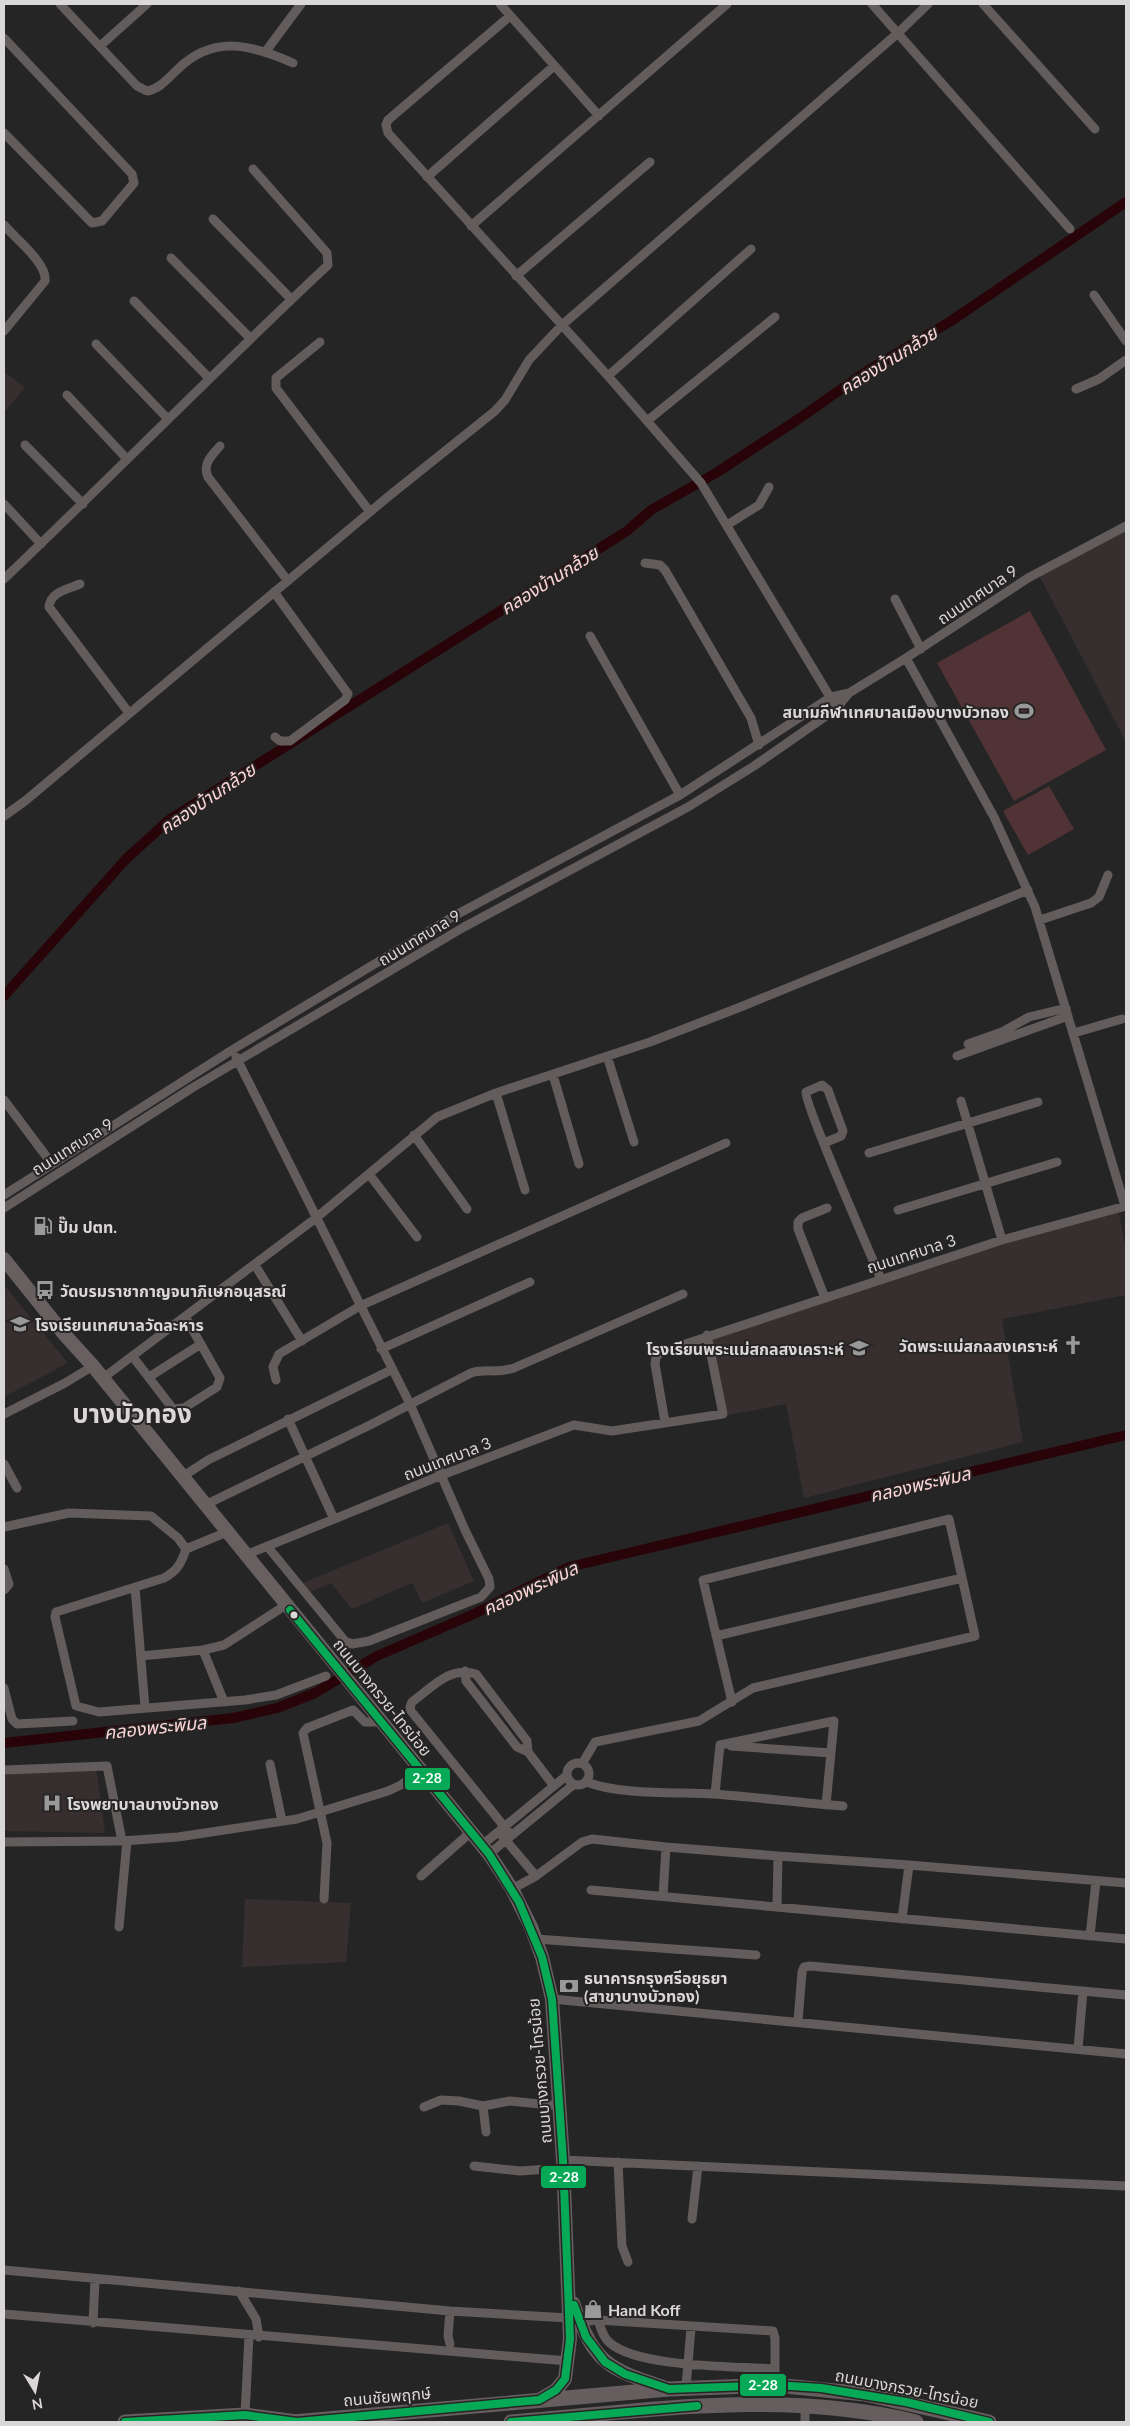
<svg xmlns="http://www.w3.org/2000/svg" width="1130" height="2426" font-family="Lato,'Noto Sans Thai',sans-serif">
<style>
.built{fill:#372f2f}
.pitch{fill:#513335}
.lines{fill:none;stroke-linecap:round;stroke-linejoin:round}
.canal{stroke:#280308;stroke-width:10}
.street{stroke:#635c5c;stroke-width:9}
.secondary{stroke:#675f60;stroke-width:14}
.primary{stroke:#655d5e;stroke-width:15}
.bus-1-casing{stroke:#272424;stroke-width:11}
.bus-1{stroke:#06aa56;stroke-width:8}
.bus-dot{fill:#d9d7d7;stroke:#272424;stroke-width:2}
.labels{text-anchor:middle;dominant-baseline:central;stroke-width:4;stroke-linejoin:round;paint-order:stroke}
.street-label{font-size:16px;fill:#d9d7d7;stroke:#272424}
.poi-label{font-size:16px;font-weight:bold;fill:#d9d7d7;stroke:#272424;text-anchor:start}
.water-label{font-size:18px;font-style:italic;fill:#fdd6d8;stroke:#272424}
.town-label{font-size:26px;font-weight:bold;fill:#d9d7d7;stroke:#272424}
.line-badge{stroke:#272424;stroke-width:2}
.badge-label{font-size:14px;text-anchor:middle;font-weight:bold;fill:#fff}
</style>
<rect width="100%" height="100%" fill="#262525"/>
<path class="built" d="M 4,372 L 25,387 L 4,413 Z
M 1126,530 L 1126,742 L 1040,577 Z
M 1118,1209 L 1126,1252 L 1126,1295 L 1002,1319 L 1023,1442 L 804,1498 L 786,1404 L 724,1416 L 710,1334 Z
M 4,1285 L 68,1363 L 4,1397 Z
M 448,1523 L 474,1581 L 422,1603 L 412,1583 L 352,1609 L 331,1583 L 310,1592 L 303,1583 Z
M 96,1767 L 105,1833 L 4,1831 L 4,1774 Z
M 245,1899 L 351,1903 L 346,1962 L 242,1967 Z"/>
<path class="pitch" d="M 1030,611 L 1106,750 L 1014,801 L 937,663 Z
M 1049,786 L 1074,829 L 1028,855 L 1003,811 Z"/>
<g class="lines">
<path class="canal" d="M 4,996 L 126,859 L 169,820 L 627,531 L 651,510 L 716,473 L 800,418 L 867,371 L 951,321 L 1126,202
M 4,1743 L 233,1718 L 277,1708 L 315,1693 L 377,1656 L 476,1613 L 569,1567 L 1126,1435"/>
<path class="street" d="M 60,4 L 137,86 L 147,91 C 160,89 168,78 178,69 C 214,34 252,45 293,63
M 500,4 L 599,116
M 872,4 L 1070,229
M 983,4 L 1095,129
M 510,16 L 388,120 L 386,125 L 388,133 L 608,376 L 701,483 L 833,702
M 4,38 L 132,174 L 134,183 L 102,221 L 92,223 L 4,133
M 100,46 L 147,4
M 266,51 L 301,4
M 427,177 L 554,66
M 213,219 L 291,299
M 4,225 C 15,238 48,264 45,281 L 4,331
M 471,226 L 727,4
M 171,258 L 250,338
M 516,276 L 650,162
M 1094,295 L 1126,341
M 134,301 L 208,377
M 320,342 L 276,378 L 276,388 L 370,512
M 96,344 L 167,418
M 608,376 L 751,249
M 1076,389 L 1099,379 L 1126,360
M 67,395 L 127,459
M 647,421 L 775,317
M 25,445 L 83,504
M 220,446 C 212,455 202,464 208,477 L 288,581
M 4,504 L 41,544
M 727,525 L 759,505 L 769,487
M 645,563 L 660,565 L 665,570 L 751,718 L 759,745
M 4,579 C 113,475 218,368 328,265 L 327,253 L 253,169
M 80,584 C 68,589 50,592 49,607 L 129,713
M 274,592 L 348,694 L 345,700 L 290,741 L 280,741 L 275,737
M 895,599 L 921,649
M 590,636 L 680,795
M 906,658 L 994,817 L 1035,907 L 1125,1206
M 4,816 L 25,801 L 389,496 L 495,411 L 505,400 L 529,360 L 561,326 L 898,33 L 928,4
M 1040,920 L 1091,903 L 1099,897 L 1108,875
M 1074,1033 L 1122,1019
M 968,1044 L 1002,1032 L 1029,1017 L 1066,1008
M 607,1056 L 634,1142
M 957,1056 L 1068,1016
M 236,1057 L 410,1404 L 465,1530 L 489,1579 L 490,1587 L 481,1597 L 369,1641 L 352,1644 L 345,1641 L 267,1546
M 553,1075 L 579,1164
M 496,1093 L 525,1190
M 4,1100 L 52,1164
M 961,1101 L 1002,1240
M 414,1135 L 467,1209
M 824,1143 L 841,1136 L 843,1131 L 828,1090 L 822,1085 L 806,1092 C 804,1103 871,1255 881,1279
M 869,1153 L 1038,1102
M 369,1174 L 417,1237
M 4,1195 L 232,1050 L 454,916 L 680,795 L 831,697 L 849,693 L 906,658 L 1028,578 L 1126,526
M 4,1208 L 192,1088 L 464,927 L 688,807 L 754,766 L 836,709 L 849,693
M 898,1210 L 1057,1162
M 255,1265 L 302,1341
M 825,1298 L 798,1229 L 798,1222 L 802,1218 L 827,1208
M 381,1349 L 530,1282
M 133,1357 L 173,1409 L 184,1408 L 217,1387 L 220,1378 L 186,1318
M 149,1377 L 201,1344
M 103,1378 L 316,1218 L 437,1117 L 496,1093 L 650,1042 L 738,1008 L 1028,890
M 276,1380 L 273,1367 L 279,1354 L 360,1306 L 726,1143
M 4,1414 L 65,1383 L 93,1366
M 288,1419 L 334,1519
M 665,1422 L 655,1364 L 656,1357 L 661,1352 L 1002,1240 L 1126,1206
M 4,1464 L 17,1488
M 182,1477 L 208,1460 L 391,1370
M 205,1505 L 370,1425 L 471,1373 C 487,1368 495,1374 514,1368 L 683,1294
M 4,1527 L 69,1513 L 151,1516 L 178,1538 L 186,1549
M 227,1532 L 186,1549 C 181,1564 177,1571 164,1578 L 56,1612 L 55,1617 L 76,1706 L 99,1712 L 245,1700 L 276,1695 L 326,1676
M 246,1555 L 442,1475 L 574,1425 L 612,1431 L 723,1414 L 707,1335
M 4,1569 L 9,1584 L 4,1590
M 135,1587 L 145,1708
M 716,1636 L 962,1578
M 203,1650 L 224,1702
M 141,1656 L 203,1650 L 224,1645 L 286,1605
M 465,1671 L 466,1681 L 517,1747 L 528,1752 L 554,1786
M 4,1688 L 12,1719 L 17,1724 L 73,1721
M 731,1746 L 831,1753
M567 1774a11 11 0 1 1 22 0a11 11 0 1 1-22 0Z
M 270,1764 L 282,1821
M 582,1764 L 595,1742 L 699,1721 L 753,1688 L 975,1636 L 949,1519 L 703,1580 L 732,1702
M 4,1770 L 107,1766 L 122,1841
M 587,1782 C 619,1795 676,1792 713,1794 C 756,1797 800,1803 843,1806
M 715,1794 L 720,1745 L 834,1721 L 826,1805
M 511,1835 L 411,1711 L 410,1707 L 412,1702 C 433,1687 449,1666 476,1674 L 527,1741 L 528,1752
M 502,1836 L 536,1876
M 4,1842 L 122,1841 L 178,1837 L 297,1819 L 388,1791 L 401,1785 L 420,1770
M 481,1846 L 566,1776
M 666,1847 L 778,1856 L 777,1906
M 489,1854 L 573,1785
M 778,1856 L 909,1865 L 902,1919
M 909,1865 L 1126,1883
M 421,1876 L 471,1832
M 512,1889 L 536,1876 L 582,1842 L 592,1839 L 666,1847 L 663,1896
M 591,1890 L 1126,1939
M 324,1899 L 327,1843 L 303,1733 L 307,1728 L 353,1710 L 365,1722 L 381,1722
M 119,1927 L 127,1841
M 1090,1936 L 1096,1881
M 536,1939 L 756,1955
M 552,1999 L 1126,2054
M 798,2021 L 802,1972 L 804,1967 L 810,1966 L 1126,1995
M 1078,2049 L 1083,1991
M 483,2106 L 486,2132
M 424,2107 L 441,2100 L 459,2101 L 483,2106 L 510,2101 L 560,2106
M 563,2160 L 1126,2186
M 618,2162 L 622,2246 L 628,2262
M 474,2166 L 520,2171 L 564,2168
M 692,2219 L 698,2166
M 4,2270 L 450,2311 L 569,2318
M 239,2291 L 256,2319 L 259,2337
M 4,2314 L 568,2361
M 598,2320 C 601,2328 603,2338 610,2343 C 639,2368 736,2366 775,2369
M 580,2322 L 598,2320 L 773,2331 L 775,2338 L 775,2385
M 93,2323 L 95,2280
M 450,2344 L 448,2336 L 450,2311
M 686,2387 L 691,2328
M 805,2405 L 805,2422
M 245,2415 L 249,2336"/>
<path class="secondary" d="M 4,1259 L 64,1334 L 93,1366 L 489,1854 L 512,1889 L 531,1927 L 542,1957 L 552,1999 L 563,2160 L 570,2339 L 565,2379 L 556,2390 L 539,2400
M 573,2303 C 595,2366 609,2369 669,2389"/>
<path class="primary" d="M 125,2422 L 245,2415 L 297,2422
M 293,2422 L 669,2389 L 775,2385 L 865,2394 L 989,2422
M 511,2422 C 646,2411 782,2389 916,2422"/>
<g class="bus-1-casing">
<path id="bus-1" d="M 574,2305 L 586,2337 L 605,2362 L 625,2374 L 669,2389 L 775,2385 L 821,2388 L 906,2402 L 989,2422
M 125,2422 L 245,2415 L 297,2422 L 539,2400 L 556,2390 L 565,2379 L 570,2339 L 563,2160 L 552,1999 L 542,1957 L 519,1902 L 489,1854 L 290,1610
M 511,2422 L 697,2406"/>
</g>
<use href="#bus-1" class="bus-1"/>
</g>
<defs>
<g id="stadium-bare" transform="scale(1.5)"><path d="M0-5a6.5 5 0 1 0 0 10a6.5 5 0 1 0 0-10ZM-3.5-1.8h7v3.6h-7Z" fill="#9a9999" stroke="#272424" stroke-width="2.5" paint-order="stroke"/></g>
<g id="fuel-bare" transform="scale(1.5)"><path d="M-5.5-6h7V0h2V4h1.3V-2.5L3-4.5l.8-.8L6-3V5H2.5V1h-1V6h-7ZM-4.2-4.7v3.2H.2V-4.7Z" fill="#9a9999" stroke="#272424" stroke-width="2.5" paint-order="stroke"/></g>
<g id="bus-bare" transform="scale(1.5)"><path d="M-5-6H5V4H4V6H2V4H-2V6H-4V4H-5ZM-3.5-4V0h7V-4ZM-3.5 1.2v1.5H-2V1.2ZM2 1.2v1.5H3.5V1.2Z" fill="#9a9999" stroke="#272424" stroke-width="2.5" paint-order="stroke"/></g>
<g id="school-bare" transform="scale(1.5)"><path d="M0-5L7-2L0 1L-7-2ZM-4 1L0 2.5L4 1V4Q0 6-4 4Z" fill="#9a9999" stroke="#272424" stroke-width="2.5" paint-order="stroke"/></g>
<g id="church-bare" transform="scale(1.5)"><path d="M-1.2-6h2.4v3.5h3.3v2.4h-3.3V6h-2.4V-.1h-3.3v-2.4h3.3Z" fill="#9a9999" stroke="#272424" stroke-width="2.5" paint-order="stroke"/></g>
<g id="hospital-bare" transform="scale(1.5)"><path d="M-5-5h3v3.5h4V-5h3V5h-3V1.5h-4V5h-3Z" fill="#9a9999" stroke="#272424" stroke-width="2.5" paint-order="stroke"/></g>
<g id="bank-bare" transform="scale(1.5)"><path d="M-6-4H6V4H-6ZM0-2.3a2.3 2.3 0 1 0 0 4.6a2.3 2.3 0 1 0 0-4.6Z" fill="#9a9999" stroke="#272424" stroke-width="2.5" paint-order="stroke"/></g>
<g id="shop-bare" transform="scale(1.5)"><path d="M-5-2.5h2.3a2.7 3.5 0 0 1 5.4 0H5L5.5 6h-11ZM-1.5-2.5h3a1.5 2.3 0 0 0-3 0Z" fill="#9a9999" stroke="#272424" stroke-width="2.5" paint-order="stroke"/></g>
</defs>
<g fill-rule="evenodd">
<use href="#stadium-bare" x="1024" y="711"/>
<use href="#fuel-bare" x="43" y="1226"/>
<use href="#bus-bare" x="45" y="1290"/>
<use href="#school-bare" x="20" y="1324"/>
<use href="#church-bare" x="1073" y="1345"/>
<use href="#school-bare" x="859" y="1348"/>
<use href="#hospital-bare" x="52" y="1803"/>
<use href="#bank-bare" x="569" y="1986"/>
<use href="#shop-bare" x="593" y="2309"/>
</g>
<circle class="bus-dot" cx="294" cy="1615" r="4.5"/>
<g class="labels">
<g class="street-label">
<text transform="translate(977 594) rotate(-34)">ถนนเทศบาล 9</text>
<text transform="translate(419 937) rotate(-31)">ถนนเทศบาล 9</text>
<text transform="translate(72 1146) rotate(-32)">ถนนเทศบาล 9</text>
<text transform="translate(911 1253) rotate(-18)">ถนนเทศบาล 3</text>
<text transform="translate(447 1458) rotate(-21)">ถนนเทศบาล 3</text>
<text transform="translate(383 1697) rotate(51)">ถนนบางกรวย-ไทรน้อย</text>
<text transform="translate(539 2071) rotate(-95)">ถนนบางกรวย-ไทรน้อย</text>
<text transform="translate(907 2388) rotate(11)">ถนนบางกรวย-ไทรน้อย</text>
<text transform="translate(387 2396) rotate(-5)">ถนนชัยพฤกษ์</text>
</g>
<g class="poi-label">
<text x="1009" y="711" text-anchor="end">สนามกีฬาเทศบาลเมืองบางบัวทอง</text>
<text x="58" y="1226">ปั๊ม ปตท.</text>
<text x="60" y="1290">วัดบรมราชากาญจนาภิเษกอนุสรณ์</text>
<text x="35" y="1324">โรงเรียนเทศบาลวัดละหาร</text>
<text x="1058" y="1345" text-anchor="end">วัดพระแม่สกลสงเคราะห์</text>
<text x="844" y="1348" text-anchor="end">โรงเรียนพระแม่สกลสงเคราะห์</text>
<text x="67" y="1803">โรงพยาบาลบางบัวทอง</text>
<text x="584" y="1977">ธนาคารกรุงศรีอยุธยา<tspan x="584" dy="18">(สาขาบางบัวทอง)</tspan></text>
<text x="608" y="2309">Hand Koff</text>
</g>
<g class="water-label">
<text transform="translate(888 360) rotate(-32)">คลองบ้านกล้วย</text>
<text transform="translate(549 580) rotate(-32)">คลองบ้านกล้วย</text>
<text transform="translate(207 798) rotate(-34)">คลองบ้านกล้วย</text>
<text transform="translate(920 1484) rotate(-13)">คลองพระพิมล</text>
<text transform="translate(530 1588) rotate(-25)">คลองพระพิมล</text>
<text transform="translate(155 1727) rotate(-6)">คลองพระพิมล</text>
</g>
<g class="town-label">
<text x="132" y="1413">บางบัวทอง</text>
</g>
</g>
<g class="line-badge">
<rect x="404" y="1767" width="47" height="24" rx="5" fill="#06aa56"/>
<rect x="540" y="2165" width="47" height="24" rx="5" fill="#06aa56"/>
<rect x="739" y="2373" width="48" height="24" rx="5" fill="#06aa56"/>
</g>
<g class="badge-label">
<text x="427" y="1783">2-28</text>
<text x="564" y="2182">2-28</text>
<text x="763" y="2390">2-28</text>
</g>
<rect width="1130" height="2426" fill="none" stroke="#d9d7d7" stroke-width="10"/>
<g transform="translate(35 2391) rotate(170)" stroke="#272424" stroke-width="4" paint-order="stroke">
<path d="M0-4L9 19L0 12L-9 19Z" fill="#d9d7d7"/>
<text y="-8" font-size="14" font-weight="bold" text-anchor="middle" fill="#d9d7d7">N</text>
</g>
</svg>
